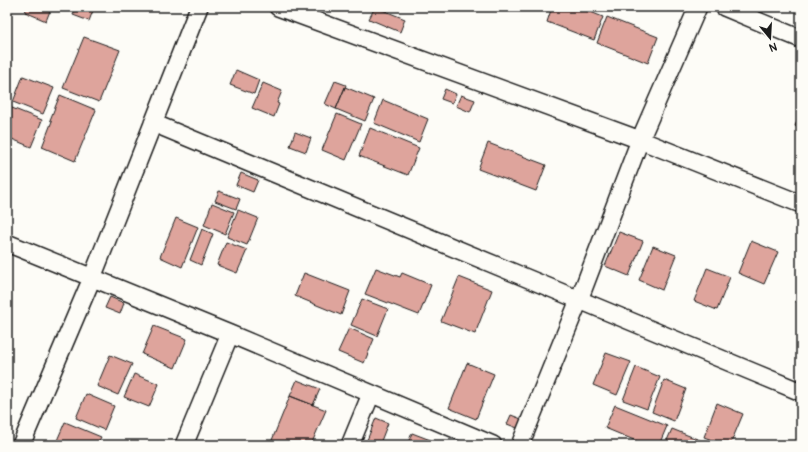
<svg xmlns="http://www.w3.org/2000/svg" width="808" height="452" font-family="Pangolin,sans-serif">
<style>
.building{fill:#dea49c;stroke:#1c1c1c}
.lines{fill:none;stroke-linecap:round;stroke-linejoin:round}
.minor-casing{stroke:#1c1c1c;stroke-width:20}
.minor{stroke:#fdfcf7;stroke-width:17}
</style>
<rect width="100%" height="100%" fill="#fdfcf7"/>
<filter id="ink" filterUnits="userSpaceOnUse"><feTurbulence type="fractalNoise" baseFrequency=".025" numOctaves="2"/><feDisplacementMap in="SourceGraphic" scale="8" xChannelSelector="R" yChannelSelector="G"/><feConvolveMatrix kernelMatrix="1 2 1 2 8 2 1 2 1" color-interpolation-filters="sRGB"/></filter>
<g filter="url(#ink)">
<path class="building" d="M 27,7 L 40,7 L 50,11 L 46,21 L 25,12 Z
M 76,7 L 94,8 L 89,21 L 73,15 Z
M 375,7 L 405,19 L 400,32 L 369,19 Z
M 552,7 L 578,7 L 603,17 L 594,40 L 547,22 Z
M 607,17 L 658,37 L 648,63 L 597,43 Z
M 84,37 L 120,50 L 99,102 L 63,88 Z
M 236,70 L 259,80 L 254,94 L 230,85 Z
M 23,76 L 54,88 L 43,114 L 13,102 Z
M 335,81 L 346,85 L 336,109 L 325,104 Z
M 263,83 L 282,91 L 277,103 L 279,104 L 274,117 L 252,108 Z
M 345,87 L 374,99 L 365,121 L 336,109 Z
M 445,89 L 456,94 L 452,103 L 441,99 Z
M 60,95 L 96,110 L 75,161 L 42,147 L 52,121 L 50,120 Z
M 461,95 L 475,100 L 470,112 L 456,106 Z
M 383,100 L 428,119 L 419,142 L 374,123 Z
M 7,106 L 42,120 L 31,147 L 7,137 Z
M 801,112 L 801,129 L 795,126 Z
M 337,114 L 361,124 L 346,160 L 322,150 Z
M 370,128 L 419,148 L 408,175 L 359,156 Z
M 295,132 L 311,138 L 306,152 L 290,146 Z
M 488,143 L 546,165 L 536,191 L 478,169 Z
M 241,173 L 258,180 L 253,192 L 236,185 Z
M 219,191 L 240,199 L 236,209 L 215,201 Z
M 212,203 L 234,212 L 225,234 L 204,225 Z
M 238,210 L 258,218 L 247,245 L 227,237 Z
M 176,218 L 198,227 L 182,267 L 160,257 Z
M 202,229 L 213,234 L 201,265 L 190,260 Z
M 619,232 L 643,241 L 629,276 L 605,266 Z
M 751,241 L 778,252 L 764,284 L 738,273 Z
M 226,242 L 247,250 L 237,273 L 217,265 Z
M 653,246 L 676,255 L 662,290 L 639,280 Z
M 376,268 L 400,277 L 402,273 L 431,285 L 419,315 L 365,294 Z
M 707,268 L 730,277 L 717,310 L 694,301 Z
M 304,273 L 350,291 L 341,315 L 295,296 Z
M 459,277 L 492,290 L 475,334 L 441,321 Z
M 801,290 L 801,304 L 796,302 Z
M 110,297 L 124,303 L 120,314 L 105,308 Z
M 362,299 L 388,309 L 377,336 L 351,325 Z
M 154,326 L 187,339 L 175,368 L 142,354 Z
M 349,328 L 374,339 L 364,363 L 338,352 Z
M 606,353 L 631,362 L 617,395 L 593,385 Z
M 110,355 L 132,364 L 118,395 L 97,386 Z
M 467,363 L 494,374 L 476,419 L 449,408 Z
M 636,367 L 660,377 L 647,409 L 623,400 Z
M 134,374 L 159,384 L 149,407 L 124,397 Z
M 297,380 L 320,389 L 313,405 L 290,396 Z
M 664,380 L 686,389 L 674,421 L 652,412 Z
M 86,394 L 114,406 L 104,430 L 76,418 Z
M 290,396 L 326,410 L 311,445 L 270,445 Z
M 717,403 L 743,414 L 730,445 L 725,445 L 704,437 Z
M 615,405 L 667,426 L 659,445 L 646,445 L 605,428 Z
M 511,415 L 524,420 L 520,429 L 507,424 Z
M 376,418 L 388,423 L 381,441 L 389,445 L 365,445 Z
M 65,422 L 101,437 L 97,445 L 55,445 Z
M 672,429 L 712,445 L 665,445 Z
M 412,433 L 433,441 L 431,445 L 407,445 Z"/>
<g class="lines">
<g class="minor-casing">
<path id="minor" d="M 278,7 L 640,140 L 801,204
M 724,7 L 801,39
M 153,123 L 801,392
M 7,243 L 230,334 L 493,445
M 21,445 L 92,278 L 199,7
M 184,445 L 230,334
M 350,445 L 371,394
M 520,445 L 579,300 L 640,140 L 698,7"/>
</g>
<use href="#minor" class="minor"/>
</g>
</g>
<rect width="808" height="452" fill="none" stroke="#fdfcf7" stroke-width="24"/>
<rect x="12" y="12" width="784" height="428" fill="none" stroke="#1c1c1c" stroke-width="1.5" filter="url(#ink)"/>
<g transform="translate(770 38) rotate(162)" stroke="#fdfcf7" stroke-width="3" paint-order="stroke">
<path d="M0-3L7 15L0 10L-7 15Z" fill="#1c1c1c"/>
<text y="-6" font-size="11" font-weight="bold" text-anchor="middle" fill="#1c1c1c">N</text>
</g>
</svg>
